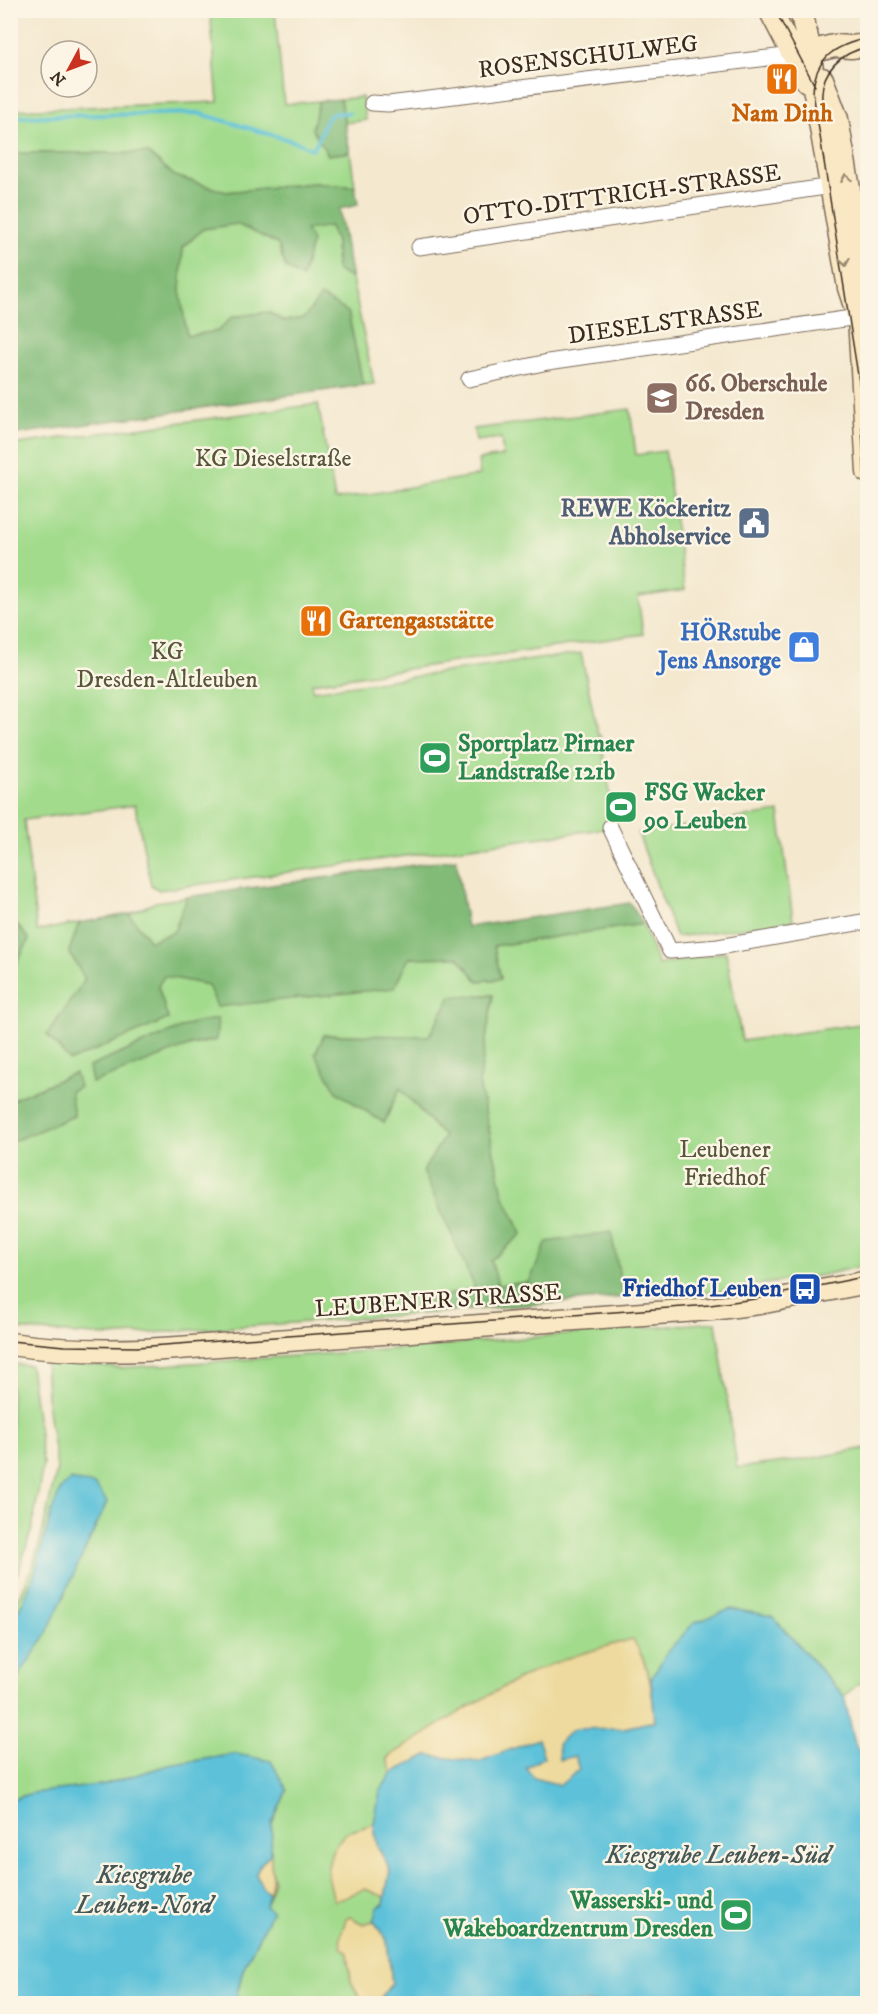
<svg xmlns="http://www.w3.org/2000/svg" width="878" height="2014" font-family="'IM FELL DW Pica',serif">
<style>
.green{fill:#a3db8d;stroke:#6f8256;stroke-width:1.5;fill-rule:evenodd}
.forest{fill:#82bb78;stroke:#5e724b;stroke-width:1.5}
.sand{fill:#eeda9e;stroke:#94825e;stroke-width:1.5}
.water{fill:#5bc1d9;stroke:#4b767c;stroke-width:1.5}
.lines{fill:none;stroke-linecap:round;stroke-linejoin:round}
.stream{stroke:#5bc1d9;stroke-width:4}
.street-casing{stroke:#7c6c5c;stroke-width:17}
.secondary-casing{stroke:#7c6c5c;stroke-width:25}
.street{stroke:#fff;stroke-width:15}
.secondary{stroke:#fae7c3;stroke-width:22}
.tram{stroke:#3b2a1e;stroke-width:1.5}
.oneway{stroke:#9a8870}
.labels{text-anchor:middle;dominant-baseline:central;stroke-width:5;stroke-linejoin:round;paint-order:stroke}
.street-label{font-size:24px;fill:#3b2a1e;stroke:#fcf5e5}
.food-label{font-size:24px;font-weight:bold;fill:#c56008;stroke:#fcf5e5}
.education-label{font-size:24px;font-weight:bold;fill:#785e54;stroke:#fcf5e5;text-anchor:start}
.park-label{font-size:24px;fill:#55563a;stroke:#fcf5e5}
.service-label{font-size:24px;font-weight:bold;fill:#4e5e75;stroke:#fcf5e5;text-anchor:end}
.shop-label{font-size:24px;font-weight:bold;fill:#366cbe;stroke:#fcf5e5;text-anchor:end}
.leisure-label{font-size:24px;font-weight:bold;fill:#27864d;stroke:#fcf5e5;text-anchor:start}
.transit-label{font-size:24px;font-weight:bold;fill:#164399;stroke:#fcf5e5;text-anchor:end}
.water-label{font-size:26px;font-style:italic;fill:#455756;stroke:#fcf5e5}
</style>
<rect width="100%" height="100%" fill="#fcf5e5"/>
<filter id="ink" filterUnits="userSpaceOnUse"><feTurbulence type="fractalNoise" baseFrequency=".0167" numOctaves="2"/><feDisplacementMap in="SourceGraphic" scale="12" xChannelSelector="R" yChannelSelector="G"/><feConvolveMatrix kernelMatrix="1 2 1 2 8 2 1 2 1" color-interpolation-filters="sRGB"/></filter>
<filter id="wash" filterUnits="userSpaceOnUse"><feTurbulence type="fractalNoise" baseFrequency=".008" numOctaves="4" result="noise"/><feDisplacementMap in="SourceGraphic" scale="24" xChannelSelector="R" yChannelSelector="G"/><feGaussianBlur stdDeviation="1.35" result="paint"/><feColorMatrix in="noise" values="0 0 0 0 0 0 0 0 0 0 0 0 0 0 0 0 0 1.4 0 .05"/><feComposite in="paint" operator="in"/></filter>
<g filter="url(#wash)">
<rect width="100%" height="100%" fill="#f4e8cf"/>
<path class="green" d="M 210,11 L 275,11 L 284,104 L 319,101 L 312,129 L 328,155 L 350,152 L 355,187 L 314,183 L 226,192 L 175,176 L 148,153 L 11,153 L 10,110 L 218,102 Z
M 362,97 L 366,120 L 345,123 L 340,99 Z
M 237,224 L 278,244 L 286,268 L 306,229 L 330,226 L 336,242 L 336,270 L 352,279 L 374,384 L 363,385 L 348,312 L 284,321 L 268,312 L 232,317 L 218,331 L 186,336 L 180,290 L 183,248 L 203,229 Z
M 318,404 L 335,500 L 480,475 L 478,460 L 503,456 L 501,438 L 476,441 L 474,429 L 630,409 L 636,455 L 665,451 L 685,590 L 638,597 L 643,634 L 312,683 L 313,691 L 581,653 L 598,735 L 600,735 L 616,827 L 159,890 L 151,885 L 135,805 L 24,820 L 37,931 L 79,923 L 69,952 L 85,979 L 168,1019 L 158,986 L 163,976 L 209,985 L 409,958 L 458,957 L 478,981 L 501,979 L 493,946 L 643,924 L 658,965 L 726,952 L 742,1041 L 867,1023 L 867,1265 L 823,1275 L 720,1291 L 624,1297 L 610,1232 L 529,1282 L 498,1286 L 491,1260 L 522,1234 L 503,1194 L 479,1084 L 493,995 L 451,996 L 429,1036 L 324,1035 L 337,1092 L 384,1123 L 400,1088 L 444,1137 L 475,1288 L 417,1303 L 418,1314 L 109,1336 L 11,1329 L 11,1142 L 74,1116 L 70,1091 L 74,1073 L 11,1100 L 11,965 L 15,967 L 29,939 L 10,917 L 11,445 ZM 192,1023 L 216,1040 L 89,1067 Z
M 779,812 L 793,921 L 676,937 L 638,833 Z
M 187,897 L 174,932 L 150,941 L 129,914 L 156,902 Z
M 716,1322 L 737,1468 L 808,1459 L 867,1448 L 867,1680 L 863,1680 L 844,1696 L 772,1616 L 667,1652 L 651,1680 L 641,1654 L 526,1675 L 455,1715 L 387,1758 L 392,1773 L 380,1791 L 374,1824 L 345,1833 L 365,1888 L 385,1897 L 384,1905 L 378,1908 L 374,1921 L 363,1924 L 350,1917 L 340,1938 L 348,1953 L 351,1981 L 359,1997 L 358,2003 L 235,2003 L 243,1969 L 272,1911 L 265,1906 L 274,1882 L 270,1865 L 272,1823 L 287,1790 L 235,1754 L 169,1765 L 102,1785 L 32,1793 L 11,1800 L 10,1613 L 21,1594 L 32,1568 L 41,1538 L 57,1469 L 48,1410 L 45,1360 L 119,1368 L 381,1350 Z
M 11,1364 L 30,1365 L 43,1464 L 32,1529 L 19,1570 L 11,1585 Z"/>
<path class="forest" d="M 340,99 L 350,152 L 328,155 L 312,129 L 319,101 Z
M 10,153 L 148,153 L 175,176 L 226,192 L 314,183 L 355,187 L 358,205 L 339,209 L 352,279 L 336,270 L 336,242 L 330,226 L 306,230 L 312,241 L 302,278 L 286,268 L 278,244 L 237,224 L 203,229 L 183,247 L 180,290 L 187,336 L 218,331 L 232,317 L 268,312 L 284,321 L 304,318 L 321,296 L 348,312 L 363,385 L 11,435 Z
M 456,859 L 467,927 L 630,903 L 643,924 L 494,946 L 501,979 L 478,981 L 458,957 L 409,958 L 394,988 L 217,1007 L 208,985 L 164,976 L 158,986 L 168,1019 L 70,1061 L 47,1035 L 85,979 L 69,952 L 79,923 L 129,914 L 150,941 L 174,932 L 187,897 Z
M 10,917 L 29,939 L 15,968 L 11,965 L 11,952 L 14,940 L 11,937 Z
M 493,995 L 479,1084 L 503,1194 L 522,1234 L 491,1260 L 498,1285 L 529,1282 L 547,1242 L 611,1232 L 624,1297 L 418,1314 L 417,1303 L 475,1288 L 423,1171 L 444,1137 L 400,1088 L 384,1123 L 337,1092 L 315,1054 L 324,1035 L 429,1036 L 451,996 Z
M 218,1019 L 216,1040 L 193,1044 L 92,1083 L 89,1067 L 192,1023 Z
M 75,1073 L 79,1087 L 70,1091 L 74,1116 L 11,1142 L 11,1100 Z"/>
<path class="sand" d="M 633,1639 C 650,1670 652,1687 655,1721 L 624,1728 L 567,1792 L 427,1755 L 392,1773 L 387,1758 C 432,1729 477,1700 525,1676 C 559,1659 596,1649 633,1639 Z
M 374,1824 L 377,1845 L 390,1870 L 385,1897 L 365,1889 L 334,1901 L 327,1871 L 332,1851 L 345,1833 Z
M 271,1853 C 270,1868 275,1879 269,1894 L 262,1887 L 256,1874 L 260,1865 Z
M 350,1917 L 363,1924 L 374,1921 L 387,1940 L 392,1983 L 377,2003 L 358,2003 L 359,1997 L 351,1981 L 348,1953 L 341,1947 L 340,1938 L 346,1919 Z"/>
<path class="water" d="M 71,1480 L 95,1485 L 107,1502 L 45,1637 L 11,1687 L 11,1621 L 24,1600 L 34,1575 L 52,1511 L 61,1488 Z
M 731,1609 L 772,1616 L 844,1696 L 855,1744 L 867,1766 L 867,2003 L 377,2003 L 392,1983 L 387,1940 L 374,1921 L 378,1907 L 384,1904 L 390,1870 L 377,1845 L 374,1824 L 380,1791 L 392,1773 L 427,1755 L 478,1762 L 538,1739 L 544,1757 L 526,1768 L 534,1778 L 560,1785 L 579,1770 L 575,1756 L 559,1760 L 558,1743 L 574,1729 L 624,1728 L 655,1721 L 651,1680 L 667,1652 L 694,1623 Z
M 236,1754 L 271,1761 L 287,1790 L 272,1823 L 271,1853 L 260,1865 L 256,1874 L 262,1887 L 269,1894 L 265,1906 L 272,1911 L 243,1969 L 235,2003 L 11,2003 L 11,1800 L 32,1793 L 102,1785 L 169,1765 Z"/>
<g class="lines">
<path class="stream" d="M 10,117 L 198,113 L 296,142 L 312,149 C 322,141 321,119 333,114 C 338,113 344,113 349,113"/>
</g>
</g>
<g filter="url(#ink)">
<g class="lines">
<g class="street-casing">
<path id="street" d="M 372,103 L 388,104 L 801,54
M 419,247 L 832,186
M 469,379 L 548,362 L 865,316
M 610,827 L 670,951 L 718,947 L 868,921"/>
</g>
<g class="secondary-casing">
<path id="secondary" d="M 770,10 L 807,81
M 801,10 L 810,52 L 813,82 L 849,288 L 859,318 L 868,472
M 810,52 L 834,46 L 851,47 L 868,45
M 822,79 L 837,119 L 865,282 L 865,293 L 860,313
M 10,1344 C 66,1352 122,1352 178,1348 L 711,1309 L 759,1303 L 868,1282"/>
</g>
<use href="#street" class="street"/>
<use href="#secondary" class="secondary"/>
<path class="tram" d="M 775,10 L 815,86
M 868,38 C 836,45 815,57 813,92 L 860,388 L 868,541
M 822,99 C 820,71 842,52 868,47
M 10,1341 L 65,1346 L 137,1347 L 710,1305 L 755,1299 L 868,1276"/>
</g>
<defs><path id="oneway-chevron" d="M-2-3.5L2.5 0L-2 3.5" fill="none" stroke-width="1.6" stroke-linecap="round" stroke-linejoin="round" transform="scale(1.5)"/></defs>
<g class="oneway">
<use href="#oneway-chevron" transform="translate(846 178) rotate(-100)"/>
<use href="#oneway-chevron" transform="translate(845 262) rotate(80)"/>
</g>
</g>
<defs>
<g id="restaurant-square" transform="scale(1.725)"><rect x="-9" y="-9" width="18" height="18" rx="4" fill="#e8710a" stroke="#fcf5e5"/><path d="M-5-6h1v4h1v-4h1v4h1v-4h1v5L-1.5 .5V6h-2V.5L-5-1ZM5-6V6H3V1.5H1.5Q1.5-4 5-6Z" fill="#fff"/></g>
<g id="school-square" transform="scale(1.725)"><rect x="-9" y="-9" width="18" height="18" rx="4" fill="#8d6e63" stroke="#fcf5e5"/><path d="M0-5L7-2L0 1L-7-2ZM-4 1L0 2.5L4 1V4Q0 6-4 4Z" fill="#fff"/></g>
<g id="civic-square" transform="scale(1.725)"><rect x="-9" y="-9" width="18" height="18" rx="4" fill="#5c6f8a" stroke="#fcf5e5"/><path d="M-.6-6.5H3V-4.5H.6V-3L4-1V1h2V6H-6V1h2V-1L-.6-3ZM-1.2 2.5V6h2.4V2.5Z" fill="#fff"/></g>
<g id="shop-square" transform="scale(1.725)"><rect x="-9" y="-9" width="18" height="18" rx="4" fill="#3f7fe0" stroke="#fcf5e5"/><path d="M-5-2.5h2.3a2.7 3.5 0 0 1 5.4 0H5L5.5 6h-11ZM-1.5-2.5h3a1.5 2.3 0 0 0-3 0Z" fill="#fff"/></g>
<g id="stadium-square" transform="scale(1.725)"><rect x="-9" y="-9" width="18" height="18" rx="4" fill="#2e9e5b" stroke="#fcf5e5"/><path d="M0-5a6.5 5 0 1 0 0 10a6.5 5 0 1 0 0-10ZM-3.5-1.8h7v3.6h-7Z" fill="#fff"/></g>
<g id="bus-square" transform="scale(1.725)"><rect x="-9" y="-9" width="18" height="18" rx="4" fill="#1a4fb4" stroke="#fcf5e5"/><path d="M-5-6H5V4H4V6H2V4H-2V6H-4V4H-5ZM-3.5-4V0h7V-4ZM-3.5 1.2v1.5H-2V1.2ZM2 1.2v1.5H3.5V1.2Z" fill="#fff"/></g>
</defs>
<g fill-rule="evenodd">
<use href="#restaurant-square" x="782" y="79"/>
<use href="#school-square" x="662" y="398"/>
<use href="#civic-square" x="754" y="523"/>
<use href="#restaurant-square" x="316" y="621"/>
<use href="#shop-square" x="804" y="647"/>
<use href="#stadium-square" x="435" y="758"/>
<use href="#stadium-square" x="621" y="807"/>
<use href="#bus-square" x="805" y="1289"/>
<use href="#stadium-square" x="736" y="1915"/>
</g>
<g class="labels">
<g class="street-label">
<text transform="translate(588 57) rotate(-7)">ROSENSCHULWEG</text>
<text transform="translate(622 195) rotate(-8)">OTTO-DITTRICH-STRASSE</text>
<text transform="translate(665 323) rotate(-8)">DIESELSTRASSE</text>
<text transform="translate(438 1301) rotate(-4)">LEUBENER STRASSE</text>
</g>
<g class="food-label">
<text x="782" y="114">Nam Dinh</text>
<text x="339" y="621" text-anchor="start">Gartengaststätte</text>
</g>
<g class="education-label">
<text x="685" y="384">66. Oberschule<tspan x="685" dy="28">Dresden</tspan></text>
</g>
<g class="park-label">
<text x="273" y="459">KG Dieselstraße</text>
<text x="167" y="652">KG<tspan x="167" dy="28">Dresden-Altleuben</tspan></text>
<text x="725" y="1150">Leubener<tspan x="725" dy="28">Friedhof</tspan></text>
</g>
<g class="service-label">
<text x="731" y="509">REWE Köckeritz<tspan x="731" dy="28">Abholservice</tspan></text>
</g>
<g class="shop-label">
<text x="781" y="633">HÖRstube<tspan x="781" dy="28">Jens Ansorge</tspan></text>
</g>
<g class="leisure-label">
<text x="458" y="744">Sportplatz Pirnaer<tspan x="458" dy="28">Landstraße 121b</tspan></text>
<text x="644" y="793">FSG Wacker<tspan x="644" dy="28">90 Leuben</tspan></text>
<text x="713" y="1901" text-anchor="end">Wasserski- und<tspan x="713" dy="28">Wakeboardzentrum Dresden</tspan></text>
</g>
<g class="transit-label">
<text x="782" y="1289">Friedhof Leuben</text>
</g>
<g class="water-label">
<text x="718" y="1855">Kiesgrube Leuben-Süd</text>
<text x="144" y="1875">Kiesgrube<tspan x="144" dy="30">Leuben-Nord</tspan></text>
</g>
</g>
<rect width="878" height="2014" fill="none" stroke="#fcf5e5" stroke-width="36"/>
<g transform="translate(69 69) rotate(229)"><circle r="28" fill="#fcf5e5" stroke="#afa495" stroke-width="1.5"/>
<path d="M0-4.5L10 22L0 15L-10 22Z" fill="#c8321e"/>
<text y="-9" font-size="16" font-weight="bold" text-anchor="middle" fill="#3b2a1e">N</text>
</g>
</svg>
